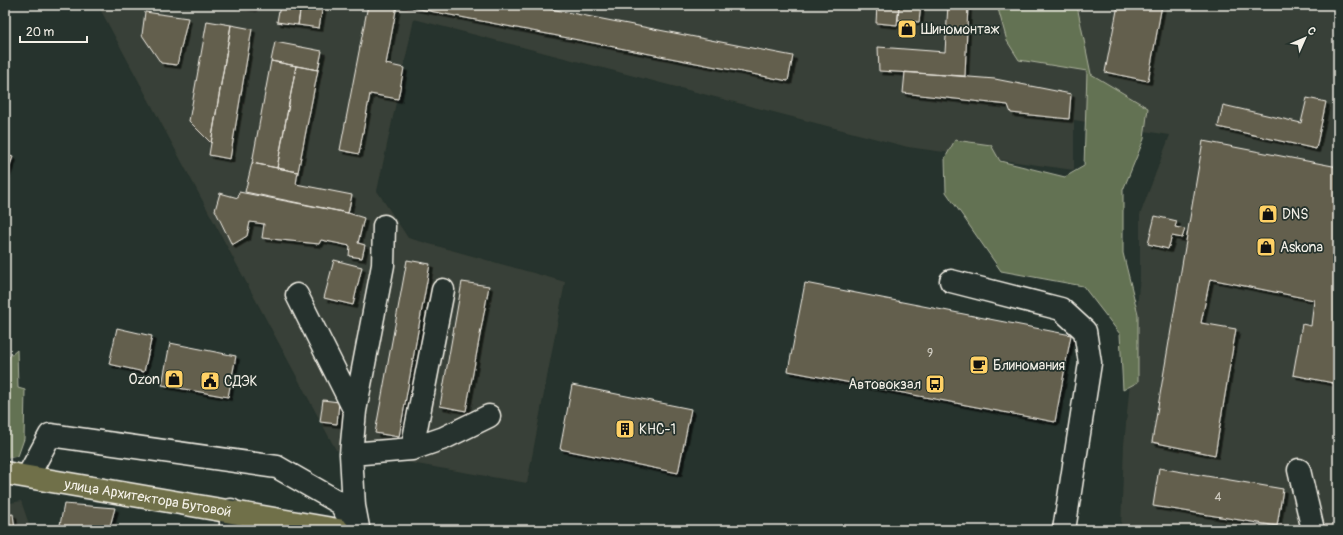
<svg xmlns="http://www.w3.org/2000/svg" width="1343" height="535" font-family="Pangolin,sans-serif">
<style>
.built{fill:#394037}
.green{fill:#647253;stroke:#acb29e}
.building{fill:#645e4d;stroke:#f4f1e8;filter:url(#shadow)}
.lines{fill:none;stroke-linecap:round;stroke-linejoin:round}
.minor-casing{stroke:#f4f1e8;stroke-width:25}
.major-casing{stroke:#f4f1e8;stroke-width:25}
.minor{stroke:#26332d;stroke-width:22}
.major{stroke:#6f704a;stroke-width:22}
.labels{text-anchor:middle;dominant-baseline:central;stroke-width:3.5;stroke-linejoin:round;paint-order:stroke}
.number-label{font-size:12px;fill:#d0ccc1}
.poi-label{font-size:14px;fill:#f4f1e8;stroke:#26332d;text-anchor:start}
.street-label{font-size:14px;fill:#f4f1e8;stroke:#26332d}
</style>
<defs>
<filter id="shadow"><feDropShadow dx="3.5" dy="3.5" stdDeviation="0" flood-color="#0009"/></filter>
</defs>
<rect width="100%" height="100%" fill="#26332d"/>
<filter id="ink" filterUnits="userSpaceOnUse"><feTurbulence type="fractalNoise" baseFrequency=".025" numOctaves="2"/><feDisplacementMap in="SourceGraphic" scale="8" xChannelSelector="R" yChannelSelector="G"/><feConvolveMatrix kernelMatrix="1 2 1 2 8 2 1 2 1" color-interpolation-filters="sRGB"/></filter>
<g filter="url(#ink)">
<path class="built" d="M 98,5 L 1338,5 L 1338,530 L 1121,530 L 1124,445 L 1140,276 L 1140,215 L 1170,135 L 1074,120 L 1074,170 L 908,147 L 414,19 L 377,191 L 408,238 L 565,282 L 527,483 L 336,450 Z
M 21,501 L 31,530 L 5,530 L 5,504 Z"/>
<path class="green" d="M 997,5 L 1077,6 L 1091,74 L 1148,108 L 1144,139 L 1123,190 L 1123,253 L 1138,314 L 1138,382 L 1123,390 L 1120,334 L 1083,286 L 1001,271 L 946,192 L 945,158 L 955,140 L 991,145 L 1000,161 L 1065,177 L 1084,166 L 1087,71 L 1019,60 L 1007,41 Z
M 17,350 L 18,388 L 25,390 L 24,439 L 18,456 L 7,458 L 5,456 L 5,382 L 9,357 Z"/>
<path class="building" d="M 234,5 L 254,5 L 253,8 Z
M 280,5 L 301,5 L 298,25 L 277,22 Z
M 301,5 L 323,5 L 319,28 L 298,25 Z
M 368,5 L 397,5 L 386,64 L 404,68 L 398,99 L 370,94 L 359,154 L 340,150 Z
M 399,5 L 530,5 L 793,56 L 788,81 Z
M 877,5 L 899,5 L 897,25 L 876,23 Z
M 899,5 L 921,5 L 919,22 L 898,20 Z
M 948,5 L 968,5 L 965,76 L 879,71 L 878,47 L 945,52 Z
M 1118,5 L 1162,5 L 1148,81 L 1105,72 Z
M 145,12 L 188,18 L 177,65 L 161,63 L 142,35 Z
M 207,21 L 231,25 L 211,143 L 189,121 Z
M 231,25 L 252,29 L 230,159 L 209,155 Z
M 275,42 L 322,51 L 318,70 L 271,61 Z
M 271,61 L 296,66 L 277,168 L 252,163 Z
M 296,66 L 318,70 L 298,172 L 277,168 Z
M 905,72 L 995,79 L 1071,94 L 1069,119 L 1011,113 L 1008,105 L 903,93 Z
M 1307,98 L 1326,102 L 1316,149 L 1218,127 L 1223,105 L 1301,123 Z
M 1203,141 L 1338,167 L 1338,384 L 1293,375 L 1302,324 L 1311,326 L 1314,300 L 1210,279 L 1201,323 L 1236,329 L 1215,455 L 1152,442 Z
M 5,154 L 13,157 L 5,178 Z
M 252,163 L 298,172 L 296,184 L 352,195 L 348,213 L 245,192 Z
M 239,192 L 348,213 L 364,218 L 358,243 L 365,245 L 362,258 L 349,256 L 350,246 L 321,240 L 319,244 L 262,238 L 264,224 L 250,222 L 247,236 L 232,245 L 215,210 L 220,193 L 238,198 Z
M 1155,216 L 1177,221 L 1175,227 L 1185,229 L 1182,238 L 1172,236 L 1168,249 L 1148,244 Z
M 334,260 L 362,267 L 353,305 L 324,298 Z
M 407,260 L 430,264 L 399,437 L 375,433 Z
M 462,282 L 489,286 L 466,411 L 440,406 Z
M 805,283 L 1071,335 L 1055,422 L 788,371 Z
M 117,328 L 152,336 L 144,372 L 109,364 Z
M 170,343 L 236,356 L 228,397 L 162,385 Z
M 572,385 L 691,409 L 678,473 L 560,449 Z
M 323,400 L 339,402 L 337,424 L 320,422 Z
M 1159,468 L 1283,489 L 1277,526 L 1153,506 Z
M 64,504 L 115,508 L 109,530 L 59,530 Z
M 13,514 L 15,530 L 5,530 L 5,515 Z"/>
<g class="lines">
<g class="minor-casing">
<path id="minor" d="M 951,281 L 1061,309 L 1085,331 L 1090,363 L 1064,530
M 297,295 L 355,411
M 412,449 L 443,290
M 351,454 L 412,449 L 444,438 L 489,416
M 1299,470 L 1313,530
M 28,476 L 50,435 L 277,467 L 340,503 L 356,530
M 358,527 L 354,506 L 351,454 L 355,411 L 383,265 L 384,226
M 231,530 L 231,510"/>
</g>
<g class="major-casing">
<g id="major">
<path id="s1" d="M 5,473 L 338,530"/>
</g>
</g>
<use href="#minor" class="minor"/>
<use href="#major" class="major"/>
</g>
</g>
<defs>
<g id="shop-square" transform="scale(1)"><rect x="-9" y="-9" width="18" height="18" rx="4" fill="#ffd166" stroke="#26332d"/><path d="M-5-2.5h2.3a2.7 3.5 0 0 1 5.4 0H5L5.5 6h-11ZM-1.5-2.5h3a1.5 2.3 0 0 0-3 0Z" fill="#111"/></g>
<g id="cafe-square" transform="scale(1)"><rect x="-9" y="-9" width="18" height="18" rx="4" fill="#ffd166" stroke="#26332d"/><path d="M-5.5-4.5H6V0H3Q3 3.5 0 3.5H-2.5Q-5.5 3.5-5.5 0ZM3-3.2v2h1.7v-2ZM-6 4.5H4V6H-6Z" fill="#111"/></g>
<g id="civic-square" transform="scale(1)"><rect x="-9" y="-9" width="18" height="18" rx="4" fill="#ffd166" stroke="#26332d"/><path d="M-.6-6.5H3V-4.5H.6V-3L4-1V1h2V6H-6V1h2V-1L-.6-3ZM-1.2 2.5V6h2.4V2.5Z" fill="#111"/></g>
<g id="bus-square" transform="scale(1)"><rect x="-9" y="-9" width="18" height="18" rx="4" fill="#ffd166" stroke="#26332d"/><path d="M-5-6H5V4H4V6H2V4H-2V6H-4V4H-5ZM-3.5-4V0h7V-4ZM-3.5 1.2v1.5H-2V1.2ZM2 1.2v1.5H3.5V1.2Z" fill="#111"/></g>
<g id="building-square" transform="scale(1)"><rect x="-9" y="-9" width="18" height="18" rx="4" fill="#ffd166" stroke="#26332d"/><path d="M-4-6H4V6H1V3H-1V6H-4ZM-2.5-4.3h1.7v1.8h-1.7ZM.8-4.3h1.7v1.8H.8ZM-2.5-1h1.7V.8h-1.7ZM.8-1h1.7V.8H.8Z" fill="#111"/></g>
</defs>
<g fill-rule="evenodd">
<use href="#shop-square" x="907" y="29"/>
<use href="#shop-square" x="1268" y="214"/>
<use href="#shop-square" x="1266" y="247"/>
<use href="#cafe-square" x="979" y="365"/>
<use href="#shop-square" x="174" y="379"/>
<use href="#civic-square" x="210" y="381"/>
<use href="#bus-square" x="935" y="384"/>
<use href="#building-square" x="625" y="429"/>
</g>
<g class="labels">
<g class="number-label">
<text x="930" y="353">9</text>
<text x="1218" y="497">4</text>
</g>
<g class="poi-label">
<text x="921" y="29">Шиномонтаж</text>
<text x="1282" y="214">DNS</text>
<text x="1280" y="247">Askona</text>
<text x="993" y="365">Блиномания</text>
<text x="160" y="379" text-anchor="end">Ozon</text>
<text x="224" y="381">СДЭК</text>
<text x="921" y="384" text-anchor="end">Автовокзал</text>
<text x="639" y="429">КНС-1</text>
</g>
<g class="street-label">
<text stroke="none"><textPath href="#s1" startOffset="145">улица Архитектора Бутовой</textPath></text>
</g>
</g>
<rect width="1343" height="535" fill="none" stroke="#26332d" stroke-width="20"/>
<rect x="10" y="10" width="1323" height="515" fill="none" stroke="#f4f1e8" stroke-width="1.5" filter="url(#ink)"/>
<g transform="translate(1305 38) rotate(45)" stroke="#26332d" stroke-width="3" paint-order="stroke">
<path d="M0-3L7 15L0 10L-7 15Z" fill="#f4f1e8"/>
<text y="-6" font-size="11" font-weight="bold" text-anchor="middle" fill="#f4f1e8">С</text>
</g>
<path d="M20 36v6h67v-6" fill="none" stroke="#f4f1e8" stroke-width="2"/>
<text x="26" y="36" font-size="12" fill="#f4f1e8" stroke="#26332d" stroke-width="3" paint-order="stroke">20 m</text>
</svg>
